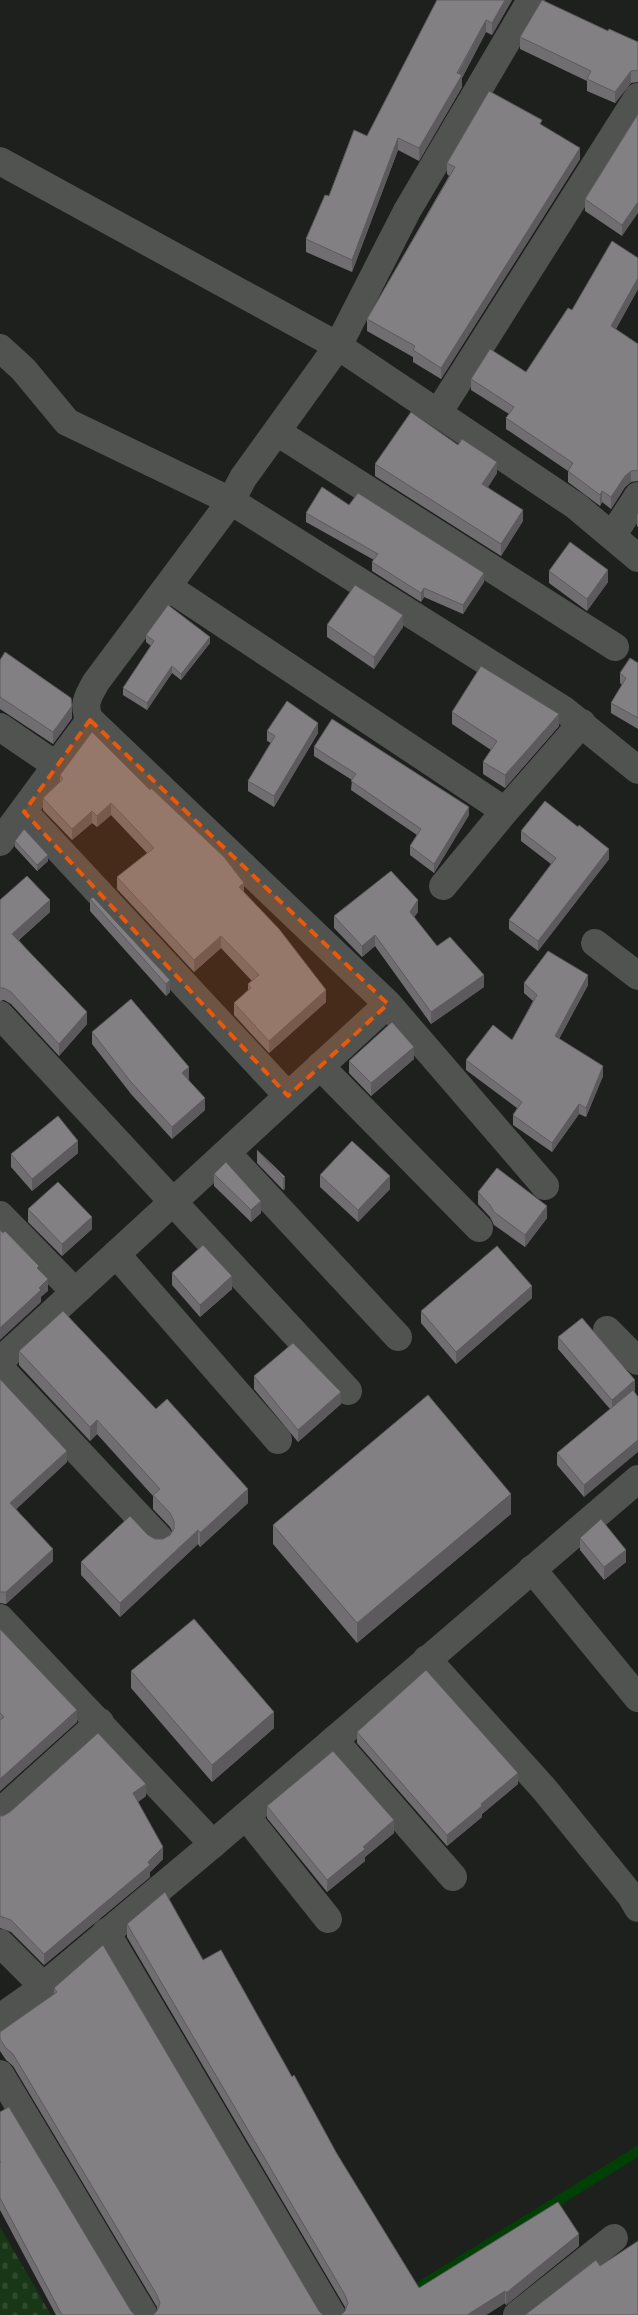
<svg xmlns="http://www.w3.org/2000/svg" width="638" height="2315" font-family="Raleway,sans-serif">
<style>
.cemetery{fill:url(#cemetery-stones)}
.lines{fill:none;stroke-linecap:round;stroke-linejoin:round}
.stream{stroke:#004004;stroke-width:10}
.minor{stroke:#505350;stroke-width:28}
.tertiary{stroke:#505350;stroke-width:28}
.wall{fill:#716e72}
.shaded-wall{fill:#5c5a5c}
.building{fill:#838084;stroke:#5c5a5c}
.marked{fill:#e8590c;fill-opacity:0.2;stroke:#e8590c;stroke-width:4;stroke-dasharray:10 6;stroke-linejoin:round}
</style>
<defs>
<pattern id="cemetery-stones" width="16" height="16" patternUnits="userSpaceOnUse" patternTransform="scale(1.25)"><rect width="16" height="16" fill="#183717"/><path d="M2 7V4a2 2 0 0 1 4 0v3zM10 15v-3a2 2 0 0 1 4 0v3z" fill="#2f4b2e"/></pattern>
</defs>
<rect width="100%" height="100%" fill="#1e201e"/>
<path class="cemetery" d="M 0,2227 L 51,2315 L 0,2315 Z"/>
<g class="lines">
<path class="stream" d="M 408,2294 L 638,2151"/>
<path class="minor" d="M 531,0 L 407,211 L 338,346 L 243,478 L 231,501 L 96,682 C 88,696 82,705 90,720 L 388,1004 L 545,1186
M 0,161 L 338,346 L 576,506 L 638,558
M 0,348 L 23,369 L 67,422 L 231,501 L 564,710 L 638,770
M 438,413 L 638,97
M 277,432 L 615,647
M 612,536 L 638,496
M 168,587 L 505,811 L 582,723
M 0,727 L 57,766
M 24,812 L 288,1096
M 0,842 L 90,720
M 443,886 L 505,811
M 595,943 L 638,976
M 0,1015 L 348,1391
M 320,1066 L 479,1228
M 227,1153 L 398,1337
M 0,1215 L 75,1292
M 116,1254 L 278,1440
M 607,1330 L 638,1361
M 0,1361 L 388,1004
M 0,1368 L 159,1538
M 532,1569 L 638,1698
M 0,1618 L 213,1844
M 427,1659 L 545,1790 L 631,1896 L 638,1908
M 334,1740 L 453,1877
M 0,1812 L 100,1722
M 246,1816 L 328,1919
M 106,1932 L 332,2315
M 0,1943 L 44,1987
M 0,2074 L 144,2315
M 517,2315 L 614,2238"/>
<path class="tertiary" d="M 0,2018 L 34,1994 L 213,1844 L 638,1479"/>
</g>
<path class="wall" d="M 437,0 L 512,0 L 492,35 L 486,32 L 462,78 L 462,87 L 419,161 L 398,150 L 352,272 L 306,252 L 306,239 L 329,196 L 367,136 Z
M 608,31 L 638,42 L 638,82 L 631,83 L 615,103 L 587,91 L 587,81 L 520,49 L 520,37 Z
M 638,114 L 622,236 L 585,211 L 585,199 Z
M 542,126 L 580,159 L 441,379 L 413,362 L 413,357 L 367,331 L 367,319 L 449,176 L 447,174 L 447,163 Z
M 638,258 L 638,289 L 616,329 L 638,344 L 638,481 L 631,482 L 625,487 L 611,509 L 602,502 L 600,506 L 568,482 L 568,471 L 506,429 L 506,418 L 509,414 L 471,390 L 471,379 L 526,372 L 572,310 Z
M 375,464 L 497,473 L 488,487 L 523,521 L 501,556 L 375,476 Z
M 349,505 L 484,582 L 463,614 L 424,597 L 421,602 L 372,571 L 372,562 L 374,560 L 306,522 L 306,513 Z
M 638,513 L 638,527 L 637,526 L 637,515 Z
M 549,571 L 608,582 L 587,611 L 549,583 Z
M 327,625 L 403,627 L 374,669 L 327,637 Z
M 146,635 L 210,643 L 181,680 L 172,673 L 147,710 L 123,695 L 123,688 L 151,646 L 146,642 Z
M 0,660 L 72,718 L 53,744 L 0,709 Z
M 638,663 L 638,729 L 611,713 L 611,703 L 622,685 L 620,683 L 620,673 Z
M 452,712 L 559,726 L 505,788 L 483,774 L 483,762 L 491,750 L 452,724 Z
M 267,731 L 318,733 L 274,807 L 248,791 L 248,781 L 271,743 L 267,741 Z
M 92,732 L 244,892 L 326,1002 L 269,1053 L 234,1015 L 234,1003 L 248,990 L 248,984 L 252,981 L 221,948 L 194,972 L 117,889 L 117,877 L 147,853 L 111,815 L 97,827 L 92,823 L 72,840 L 43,810 L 43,798 L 60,782 L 60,775 Z
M 314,747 L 469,815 L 434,873 L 410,855 L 410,846 L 417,835 L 351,790 L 352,780 L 314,756 Z
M 521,831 L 609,859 L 538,951 L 509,929 L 509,920 L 551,864 L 521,841 Z
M 15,841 L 48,861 L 37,871 L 15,847 Z
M 90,899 L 170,980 L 170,992 L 166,996 L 90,911 Z
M 0,900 L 50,912 L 19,940 L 87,1024 L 59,1056 L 11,1004 L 4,1000 L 0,1001 Z
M 418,912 L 414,917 L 437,946 L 484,987 L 431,1024 L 375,946 L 362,957 L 334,928 L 334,916 Z
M 524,983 L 588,985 L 559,1039 L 603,1076 L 586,1117 L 579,1114 L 552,1152 L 513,1125 L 513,1115 L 517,1108 L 466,1070 L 466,1060 L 512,1040 L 533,1001 L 524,993 Z
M 92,1032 L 189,1079 L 188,1080 L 205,1110 L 172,1139 L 131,1094 L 92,1044 Z
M 414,1059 L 371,1096 L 349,1073 L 349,1061 Z
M 257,1150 L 285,1177 L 285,1189 L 283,1190 L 257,1163 Z
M 78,1153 L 32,1191 L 11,1167 L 11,1154 Z
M 214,1174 L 261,1213 L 251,1222 L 214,1186 Z
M 320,1175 L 390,1189 L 358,1222 L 320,1187 Z
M 478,1192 L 547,1218 L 525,1247 L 494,1225 L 490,1217 L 478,1204 Z
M 28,1209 L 92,1229 L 62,1256 L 28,1222 Z
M 172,1273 L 232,1289 L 200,1317 L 172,1285 Z
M 532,1298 L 456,1364 L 421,1323 L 421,1311 Z
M 558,1337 L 635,1392 L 584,1497 L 557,1465 L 557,1453 L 610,1409 L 558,1349 Z
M 19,1351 L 156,1409 L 248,1503 L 200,1547 L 198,1544 L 120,1617 L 81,1575 L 81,1562 L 148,1535 L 155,1539 L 163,1539 L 170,1535 L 172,1531 L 170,1527 L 153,1509 L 153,1496 L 97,1434 L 90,1441 L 19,1365 Z
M 254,1376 L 341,1404 L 298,1442 L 254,1389 Z
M 0,1379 L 67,1462 L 16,1509 L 53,1561 L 6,1604 L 0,1603 Z
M 511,1514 L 357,1643 L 273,1544 L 273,1525 Z
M 580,1538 L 626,1562 L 604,1580 L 580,1550 Z
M 0,1629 L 77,1722 L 0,1791 Z
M 131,1671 L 274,1728 L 212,1782 L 131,1688 Z
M 357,1732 L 518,1784 L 482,1814 L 482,1817 L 447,1846 L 357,1743 Z
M 146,1796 L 138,1802 L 163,1859 L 150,1872 L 150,1877 L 44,1965 L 11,1932 L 0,1928 L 0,1816 Z
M 267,1806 L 394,1833 L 365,1857 L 365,1861 L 327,1892 L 267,1818 Z
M 127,1924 L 203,1960 L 292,2077 L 337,2154 L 419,2288 L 579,2246 L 506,2305 L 505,2303 L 486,2315 L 341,2315 L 345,2311 L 345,2307 L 127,1937 Z
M 54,1988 L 319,2311 L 157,2311 L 157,2307 L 13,2066 L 6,2060 L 0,2051 L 0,2032 L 54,1994 Z
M 0,2112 L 131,2311 L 135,2315 L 56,2315 L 0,2210 Z"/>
<path class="shaded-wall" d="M 505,0 L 512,0 L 492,35 L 492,23 Z
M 486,20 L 486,32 L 462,78 L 462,87 L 419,161 L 419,148 Z
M 631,71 L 631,83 L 615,103 L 615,92 Z
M 398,138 L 398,150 L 352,272 L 352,260 Z
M 580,148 L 580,159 L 441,379 L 441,368 Z
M 638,202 L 638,213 L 622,236 L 622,225 Z
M 638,278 L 638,289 L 611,337 L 611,326 Z
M 497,462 L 497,473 L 482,496 L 482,484 Z
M 631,471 L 631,482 L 625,487 L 611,509 L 611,497 L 625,476 Z
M 602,491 L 602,502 L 600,506 L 600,495 Z
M 523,510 L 523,521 L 501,556 L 501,544 Z
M 608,570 L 608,582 L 587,611 L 587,599 Z
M 484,573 L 484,582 L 463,614 L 463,605 Z
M 424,588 L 424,597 L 421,602 L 421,593 Z
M 403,615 L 403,627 L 374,669 L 374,657 Z
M 210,637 L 210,643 L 181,680 L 181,674 Z
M 172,666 L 172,673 L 147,710 L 147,703 Z
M 72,706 L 72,718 L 53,744 L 53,732 Z
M 559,714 L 559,726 L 505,788 L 505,775 Z
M 318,723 L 318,733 L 274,807 L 274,796 Z
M 111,803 L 111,815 L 97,827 L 97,816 Z
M 469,807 L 469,815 L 434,873 L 434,864 Z
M 92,811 L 92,823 L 72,840 L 72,829 Z
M 609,849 L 609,859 L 538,951 L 538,941 Z
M 48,855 L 48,861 L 37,871 L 37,865 Z
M 244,883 L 244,895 L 239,887 Z
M 50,900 L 50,912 L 12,946 L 12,934 Z
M 418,900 L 418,912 L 410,923 L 410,912 Z
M 375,935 L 375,946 L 362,957 L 362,946 Z
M 221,936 L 221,948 L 194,972 L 194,960 Z
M 484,975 L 484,987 L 431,1024 L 431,1012 Z
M 588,975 L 588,985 L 555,1046 L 555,1036 Z
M 170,980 L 170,992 L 166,996 L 166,984 Z
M 326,990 L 326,1002 L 269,1053 L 269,1041 Z
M 87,1012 L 87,1024 L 59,1056 L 59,1044 Z
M 414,1047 L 414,1059 L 371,1096 L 371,1083 Z
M 603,1066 L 603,1076 L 586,1117 L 586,1108 Z
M 189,1067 L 189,1079 L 182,1085 L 182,1073 Z
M 205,1098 L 205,1110 L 172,1139 L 172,1127 Z
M 579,1104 L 579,1114 L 552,1152 L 552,1143 Z
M 78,1141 L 78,1153 L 32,1191 L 32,1179 Z
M 390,1176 L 390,1189 L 358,1222 L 358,1210 Z
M 285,1177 L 285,1189 L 283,1190 L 283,1178 Z
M 261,1201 L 261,1213 L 251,1222 L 251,1210 Z
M 547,1206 L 547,1218 L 525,1247 L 525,1235 Z
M 92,1217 L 92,1229 L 62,1256 L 62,1244 Z
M 232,1276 L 232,1289 L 200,1317 L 200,1305 Z
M 48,1279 L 48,1291 L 41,1297 L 41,1302 L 0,1340 L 0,1328 Z
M 532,1286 L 532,1298 L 456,1364 L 456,1352 Z
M 635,1380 L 635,1392 L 612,1412 L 612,1400 Z
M 341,1392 L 341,1404 L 298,1442 L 298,1430 Z
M 97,1420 L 97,1434 L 90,1441 L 90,1427 Z
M 638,1440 L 638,1452 L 584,1497 L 584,1485 Z
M 67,1451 L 67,1462 L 10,1515 L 10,1503 Z
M 248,1489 L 248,1503 L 200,1547 L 200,1533 Z
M 511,1494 L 511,1514 L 357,1643 L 357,1623 Z
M 198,1530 L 198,1544 L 120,1617 L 120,1603 Z
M 53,1549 L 53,1561 L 6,1604 L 6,1592 Z
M 626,1550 L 626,1562 L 604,1580 L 604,1567 Z
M 77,1710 L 77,1722 L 0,1791 L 0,1779 Z
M 274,1712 L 274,1728 L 212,1782 L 212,1765 Z
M 518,1773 L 518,1784 L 482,1814 L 482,1817 L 447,1846 L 447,1835 L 481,1804 Z
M 146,1784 L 146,1796 L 133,1805 L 133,1793 Z
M 394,1820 L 394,1833 L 365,1857 L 365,1861 L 327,1892 L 327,1880 L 363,1847 Z
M 163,1847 L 163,1859 L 150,1872 L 150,1877 L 44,1965 L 44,1954 L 148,1862 Z
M 579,2234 L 579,2246 L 506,2305 L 506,2293 Z
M 505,2291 L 505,2303 L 486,2315 L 467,2315 Z"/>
<path class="building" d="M 437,0 L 505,0 L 492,23 L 486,20 L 457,73 L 462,75 L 419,148 L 398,138 L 352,260 L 306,239 L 325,195 L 329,196 L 354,130 L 367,136 Z
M 542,0 L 608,31 L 609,29 L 638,42 L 638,70 L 631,71 L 615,92 L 587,79 L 591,71 L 520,37 Z
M 489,91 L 542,120 L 540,124 L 580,148 L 441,368 L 413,350 L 415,346 L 367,319 L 455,167 L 447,163 Z
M 638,114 L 638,202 L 622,225 L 585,199 Z
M 612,241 L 638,258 L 638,278 L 611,326 L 638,344 L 638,470 L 631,471 L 625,476 L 611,497 L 602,491 L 600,495 L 568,471 L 573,463 L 506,418 L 514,407 L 471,379 L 490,349 L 526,372 L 568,308 L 572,310 Z
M 411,412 L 458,445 L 462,439 L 497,462 L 482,484 L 523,510 L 501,544 L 375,464 Z
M 322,487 L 349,505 L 358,493 L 484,573 L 463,605 L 424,588 L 421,593 L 372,562 L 378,554 L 306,513 Z
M 570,542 L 608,570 L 587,599 L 549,571 Z
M 355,585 L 403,615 L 374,657 L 327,625 Z
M 168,605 L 210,637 L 181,674 L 172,666 L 147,703 L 123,688 L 154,641 L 146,635 Z
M 5,652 L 71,698 L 72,706 L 53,732 L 0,697 L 0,660 Z
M 630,658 L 638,663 L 638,718 L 611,703 L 626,678 L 620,673 Z
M 481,666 L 559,714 L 505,775 L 483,762 L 497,741 L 452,712 Z
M 287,701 L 318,723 L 274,796 L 248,781 L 275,736 L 267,731 Z
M 332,719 L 469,807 L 434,864 L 410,846 L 421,829 L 351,781 L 356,774 L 314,747 Z
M 92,732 L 150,790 L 151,788 L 224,857 L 244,883 L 239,887 L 279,929 L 326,990 L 269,1041 L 234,1003 L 251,988 L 248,984 L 259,975 L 221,936 L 194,960 L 117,877 L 154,848 L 111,803 L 97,816 L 92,811 L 72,829 L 43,798 L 63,779 L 60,775 Z
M 545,801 L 578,827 L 579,825 L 609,849 L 538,941 L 509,920 L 556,858 L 521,831 Z
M 24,829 L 48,855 L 37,865 L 15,841 Z
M 391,871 L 418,900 L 410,912 L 437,946 L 450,937 L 484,975 L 431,1012 L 375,935 L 362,946 L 334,916 Z
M 27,876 L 50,900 L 12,934 L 87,1012 L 59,1044 L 11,992 L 4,988 L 0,988 L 0,900 Z
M 93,897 L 170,980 L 166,984 L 90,899 Z
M 548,951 L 588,975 L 555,1036 L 603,1066 L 586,1108 L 579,1104 L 552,1143 L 513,1115 L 522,1102 L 466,1060 L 493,1025 L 512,1040 L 537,995 L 524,983 Z
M 131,999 L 189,1067 L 182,1073 L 205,1098 L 172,1127 L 131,1082 L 92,1032 Z
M 392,1022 L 414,1047 L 371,1083 L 349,1061 Z
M 58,1116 L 78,1141 L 32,1179 L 11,1154 Z
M 352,1141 L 390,1176 L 358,1210 L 320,1175 Z
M 257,1150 L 285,1177 L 283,1178 Z
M 226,1162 L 261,1201 L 251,1210 L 214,1174 Z
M 497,1168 L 547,1206 L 525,1235 L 494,1212 L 490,1205 L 478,1192 Z
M 58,1182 L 92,1217 L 62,1244 L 28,1209 Z
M 0,1230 L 3,1233 L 5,1231 L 39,1266 L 37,1268 L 48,1279 L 39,1288 L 41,1290 L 0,1328 Z
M 203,1245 L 232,1276 L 200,1305 L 172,1273 Z
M 497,1246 L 532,1286 L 456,1352 L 421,1311 Z
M 63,1311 L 156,1409 L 167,1399 L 248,1489 L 200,1533 L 198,1530 L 120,1603 L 81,1562 L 130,1516 L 148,1535 L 155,1539 L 163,1539 L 170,1535 L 174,1529 L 174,1521 L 170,1513 L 153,1495 L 160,1489 L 97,1420 L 90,1427 L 19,1351 Z
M 582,1318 L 635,1380 L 612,1400 L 558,1337 Z
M 293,1343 L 341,1392 L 298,1430 L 254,1376 Z
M 0,1379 L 67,1451 L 10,1503 L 53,1549 L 6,1592 L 0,1592 Z
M 633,1390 L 638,1397 L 638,1440 L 584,1485 L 557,1453 Z
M 428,1395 L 511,1494 L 357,1623 L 273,1525 Z
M 601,1519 L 626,1550 L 604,1567 L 580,1538 Z
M 194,1619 L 274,1712 L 212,1765 L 131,1671 Z
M 0,1629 L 77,1710 L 0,1779 L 0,1720 L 4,1717 L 0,1713 Z
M 426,1670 L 518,1773 L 481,1804 L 482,1806 L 447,1835 L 357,1732 Z
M 98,1733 L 146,1784 L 133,1793 L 163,1847 L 148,1862 L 150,1865 L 44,1954 L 11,1920 L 0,1916 L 0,1816 L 3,1816 L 10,1812 Z
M 333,1751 L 394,1820 L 363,1847 L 365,1849 L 327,1880 L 267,1806 Z
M 165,1892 L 203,1960 L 221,1950 L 292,2077 L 294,2075 L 337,2154 L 419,2288 L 558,2202 L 579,2234 L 506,2293 L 505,2291 L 467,2315 L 341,2315 L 345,2311 L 348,2303 L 345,2295 L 127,1924 Z
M 103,1945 L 319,2311 L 323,2315 L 153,2315 L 157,2311 L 160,2303 L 157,2295 L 13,2054 L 6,2048 L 0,2039 L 0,2032 L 57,1992 L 54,1988 Z
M 9,2107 L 131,2311 L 135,2315 L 62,2315 L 0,2198 L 0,2162 L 1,2162 L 0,2161 L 0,2112 Z
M 638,2241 L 638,2315 L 525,2315 L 596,2260 L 600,2266 Z"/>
<path class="marked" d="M 90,720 L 388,1004 L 288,1096 L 24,812 Z"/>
</svg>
